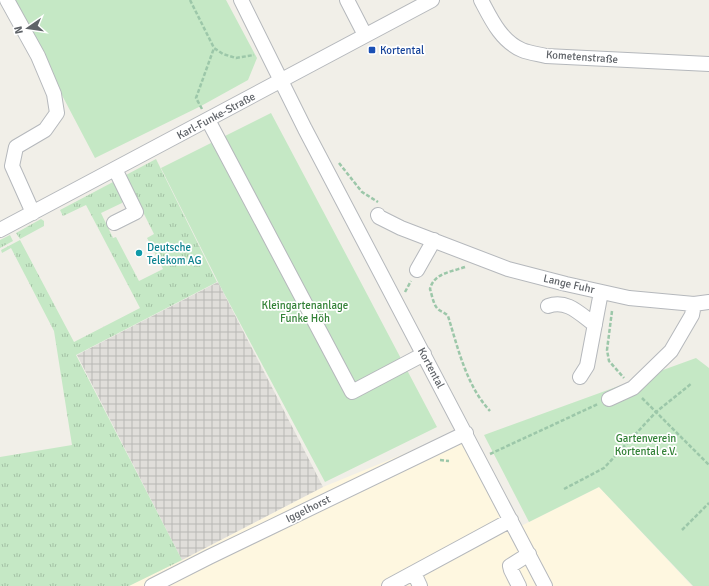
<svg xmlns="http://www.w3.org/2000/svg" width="709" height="586" font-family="Signika,sans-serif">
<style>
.commercial{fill:#fef7e0}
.industrial{fill:url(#industrial-grid)}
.grass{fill:url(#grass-tufts)}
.green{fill:#c5e8c5}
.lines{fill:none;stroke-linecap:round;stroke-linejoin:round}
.minor-casing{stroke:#b5b8bc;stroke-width:16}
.path{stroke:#9cc7a9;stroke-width:2.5;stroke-dasharray:4 2;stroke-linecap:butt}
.minor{stroke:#fff;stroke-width:14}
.transit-dot{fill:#1a4fb4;stroke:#fff;stroke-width:1.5}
.culture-dot{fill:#0f9aa8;stroke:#fff;stroke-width:1.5}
.labels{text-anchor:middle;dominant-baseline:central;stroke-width:3.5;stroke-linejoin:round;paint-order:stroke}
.transit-label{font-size:11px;fill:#164399;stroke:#fff;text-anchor:start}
.street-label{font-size:11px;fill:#5f6368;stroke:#fff}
.culture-label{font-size:11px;fill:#0d838f;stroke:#fff;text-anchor:start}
.park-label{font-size:11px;fill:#348238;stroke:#fff}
</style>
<defs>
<pattern id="industrial-grid" width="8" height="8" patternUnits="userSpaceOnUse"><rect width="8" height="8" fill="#e0deda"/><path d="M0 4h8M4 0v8" fill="none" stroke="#b9b8b5"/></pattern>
<pattern id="grass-tufts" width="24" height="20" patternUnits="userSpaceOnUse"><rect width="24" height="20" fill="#c5e8c5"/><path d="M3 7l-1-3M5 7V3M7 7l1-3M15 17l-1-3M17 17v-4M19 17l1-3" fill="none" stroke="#a3c0a4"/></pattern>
</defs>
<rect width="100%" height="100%" fill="#f1efe8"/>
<path class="commercial" d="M 460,431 L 511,531 L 599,487 L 692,586 L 128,586 L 182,560 L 323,487 Z"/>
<path class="industrial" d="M 218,282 L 323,487 L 182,560 L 77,355 Z"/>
<path class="grass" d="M 156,159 L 217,282 L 76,355 L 182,560 L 129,586 L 0,586 L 0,457 L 72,445 L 54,331 L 11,248 L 2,253 L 1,250 L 20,240 L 74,342 L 140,308 L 86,205 L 63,216 L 60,210 L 113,182 L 117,185 L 124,199 L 122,203 L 101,213 L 113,238 L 116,237 L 139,281 L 163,269 L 147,238 L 154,234 L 129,184 L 126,175 Z
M 41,219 L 44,221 L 44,226 L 20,239 L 16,233 Z
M 10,235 L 13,241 L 0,248 L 0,240 Z"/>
<path class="green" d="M 12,0 L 226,0 L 257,58 L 248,80 L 201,106 L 95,158 Z
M 271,113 L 358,277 L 437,427 L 325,482 L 218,282 L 161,168 Z
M 696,358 L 709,368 L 709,586 L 693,586 L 599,487 L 529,522 L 484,435 Z"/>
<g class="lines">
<g class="minor-casing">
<path id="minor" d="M 7,0 L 38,56 L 54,94 L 57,113 L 45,130 L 16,147 L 12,166 L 33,213
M 241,0 L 305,129 L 545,586
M 347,0 L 365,35
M 481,0 C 491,19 501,41 522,50 C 529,53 538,54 546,56 L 709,64
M 208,120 L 352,392 L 424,354
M 378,215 L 379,217 L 401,228 L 508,269 L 566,284 L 629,298 L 694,304 L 709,302
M 114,223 L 136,212 L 115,169
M 0,230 L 432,0
M 417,270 L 434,240
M 548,306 C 567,299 580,314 595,325
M 580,377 L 587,366 L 601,292
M 609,399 L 633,388 L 671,351 L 692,315 L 694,304
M 414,573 L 420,586
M 152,586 L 209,557 L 466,433
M 389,586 L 511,520
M 519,586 L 511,570 L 510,566 L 529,554"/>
</g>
<path class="path" d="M 190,0 L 214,48 L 223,54 L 236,58 L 254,55
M 202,109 L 196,98 L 214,48
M 339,163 L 362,192 L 378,202
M 465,267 C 451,272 434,273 430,289 C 432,295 433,303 437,308 C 440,312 445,312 448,316 C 458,348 466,385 490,411
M 405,292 L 411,281
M 612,311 L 607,350 L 609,361 L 624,378
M 642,398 L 709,465
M 490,454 L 598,404
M 440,460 L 449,461
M 564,489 L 604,468 L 656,412 L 692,383
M 682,530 L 709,503"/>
<use href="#minor" class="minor"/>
</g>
<rect class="transit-dot" x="368" y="46" width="8" height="8" rx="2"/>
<circle class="culture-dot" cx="139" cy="253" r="4"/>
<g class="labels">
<g class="transit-label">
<text x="380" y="50">Kortental</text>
</g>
<g class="street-label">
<text transform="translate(582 57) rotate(4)">Kometenstraße</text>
<text transform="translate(216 116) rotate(-28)">Karl-Funke-Straße</text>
<text transform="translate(569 284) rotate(13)">Lange Fuhr</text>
<text transform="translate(431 368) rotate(62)">Kortental</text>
<text transform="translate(308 509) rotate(-26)">Iggelhorst</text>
</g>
<g class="culture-label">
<text x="147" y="247">Deutsche<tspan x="147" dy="13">Telekom AG</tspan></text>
</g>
<g class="park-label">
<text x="305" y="305">Kleingartenanlage<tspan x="305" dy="13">Funke Höh</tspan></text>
<text x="646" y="438">Gartenverein<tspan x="646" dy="13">Kortental e.V.</tspan></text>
</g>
</g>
<g transform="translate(28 28) rotate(257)" stroke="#ffffff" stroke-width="3" paint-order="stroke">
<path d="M0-3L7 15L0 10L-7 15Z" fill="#5f6368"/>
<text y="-6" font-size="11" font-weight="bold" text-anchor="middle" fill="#5f6368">N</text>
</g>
</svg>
